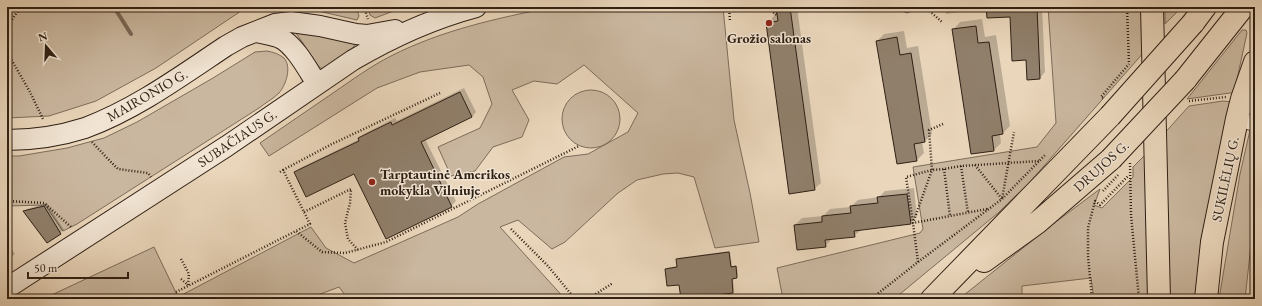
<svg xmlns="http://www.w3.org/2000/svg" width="1262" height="306" font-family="'EB Garamond',serif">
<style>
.green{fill:#cab79f;stroke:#7c6c5a}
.shadow{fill:#0003}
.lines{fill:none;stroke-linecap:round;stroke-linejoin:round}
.stream{stroke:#796856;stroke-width:4}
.building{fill:#907f6b;stroke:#2f2014}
.street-casing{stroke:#5e4e3e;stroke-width:16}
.secondary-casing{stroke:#2f2014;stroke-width:22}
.primary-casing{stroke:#2f2014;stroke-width:24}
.path{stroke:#2f2014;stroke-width:2.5;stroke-dasharray:1 2;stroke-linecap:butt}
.street{stroke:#f1e4d3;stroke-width:14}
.secondary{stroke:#f1e4d3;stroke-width:20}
.primary{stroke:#ead6bb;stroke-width:22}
.primary-bridge-casing{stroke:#2f2014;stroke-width:24;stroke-linecap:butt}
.path-bridge{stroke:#2f2014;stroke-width:2.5;stroke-dasharray:1 2;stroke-linecap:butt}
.primary-bridge{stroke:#ead6bb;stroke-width:22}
.poi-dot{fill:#8f2418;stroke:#f1e4d3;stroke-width:1.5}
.labels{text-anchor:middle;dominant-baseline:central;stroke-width:3;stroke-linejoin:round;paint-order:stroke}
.poi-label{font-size:14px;font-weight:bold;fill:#2f2014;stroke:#f1e4d3}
.street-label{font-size:14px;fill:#2f2014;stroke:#f1e4d3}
</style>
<rect width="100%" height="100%" fill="#ead6bb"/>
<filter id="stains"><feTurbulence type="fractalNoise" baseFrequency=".005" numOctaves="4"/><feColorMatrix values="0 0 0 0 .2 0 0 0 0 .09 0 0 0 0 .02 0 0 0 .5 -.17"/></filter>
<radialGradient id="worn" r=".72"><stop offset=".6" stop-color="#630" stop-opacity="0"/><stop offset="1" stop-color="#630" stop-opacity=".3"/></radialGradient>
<path class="green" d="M 7,7 L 247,7 L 156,68 L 96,101 L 49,116 L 7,118 Z
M 301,7 L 336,7 L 347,10 L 356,7 L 359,16 L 357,20 Z
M 368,7 L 404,7 L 375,18 L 370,15 Z
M 553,7 L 723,7 L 734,120 L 750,193 L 759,242 L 715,248 L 694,177 L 678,173 L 663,174 L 637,180 L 618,193 L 565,242 L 552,249 L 518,220 L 500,227 L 565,299 L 348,299 L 339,287 L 307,299 L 43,299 L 154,247 L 178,297 L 311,227 L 326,248 L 354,263 L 458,217 L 478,204 L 564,157 L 588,154 L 628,132 L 638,113 L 584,65 L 557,84 L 534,81 L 512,90 L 529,120 L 522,137 L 493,147 L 475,171 L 451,176 L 438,147 L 480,128 L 492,104 L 483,77 L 469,65 L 420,72 L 377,88 L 269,156 L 260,143 C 284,126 309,110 333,93 C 352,80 371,66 391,56 C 442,30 498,18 553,7 Z
M 893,7 L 922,7 L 907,13 Z
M 1048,7 L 1142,7 L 1144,52 L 1029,183 L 998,213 L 894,299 L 783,299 L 777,268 L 920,233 L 923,229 L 913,167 L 1037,147 L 1056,123 Z
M 1165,7 L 1182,7 L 1165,24 Z
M 289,29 L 356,41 C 355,52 332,63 323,69 L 319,67 L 296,33 Z
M 1242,30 L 1246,30 L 1247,33 L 1234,93 L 1230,93 L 1187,99 Z
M 267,51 C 273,52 279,54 284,58 C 292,67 286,85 279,93 C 273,99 265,103 259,108 L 77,224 L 63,231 L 45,205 L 7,206 L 7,156 L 19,156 L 67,148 L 104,138 L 137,122 L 213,78 L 255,52 Z
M562 119a29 29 0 1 1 58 0a29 29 0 1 1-58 0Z
M 1223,101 L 1232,102 L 1196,299 L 1167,299 L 1162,136 L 1189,106 Z
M 1250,130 L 1255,130 L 1255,220 L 1251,245 L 1245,299 L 1219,299 L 1240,174 Z
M 1147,153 L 1151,299 L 1094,299 L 1091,278 L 1022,286 L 1022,299 L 959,299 L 1053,224 L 1100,189 L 1094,205 L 1102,208 L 1133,177 L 1133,167 Z"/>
<path class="shadow" d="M 773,7 L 797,7 L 821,183 L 814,189 L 767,23 L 774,16 Z
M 945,7 L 960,7 L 960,11 L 959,12 L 946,14 Z
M 987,7 L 1042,7 L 1045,72 L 1040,78 L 1027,59 L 1011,16 Z
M 982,19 L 985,37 L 996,35 L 1010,126 L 1003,133 L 1000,134 L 1001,143 L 994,150 L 972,153 L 953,30 L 960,22 Z
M 904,31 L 907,48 L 918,46 L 932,134 L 925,141 L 922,142 L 924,153 L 917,160 L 877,41 L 884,34 Z
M 464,88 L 476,112 L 472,117 L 425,139 L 456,201 L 451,206 L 355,173 L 295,173 L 300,168 L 360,139 L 359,138 L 364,134 L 395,118 L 397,121 Z
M 914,188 L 917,216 L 910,223 L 862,229 L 854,236 L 833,238 L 825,246 L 795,225 L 802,218 L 823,216 L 830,209 L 850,207 L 858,200 L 879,197 L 885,191 Z
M 47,203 L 64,230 L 47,242 L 24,212 L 27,209 Z
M 7,242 L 15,254 L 7,260 Z
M 730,251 L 732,266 L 737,266 L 738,276 L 733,277 L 734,291 L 733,292 L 682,298 L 680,284 L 666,269 L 667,268 L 678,266 L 677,259 L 678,258 Z"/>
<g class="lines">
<path class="stream" d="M 114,7 L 131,34"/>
</g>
<path class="building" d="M 776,7 L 790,7 L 815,190 L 789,194 L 766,23 L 778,21 Z
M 986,7 L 1037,7 L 1040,79 L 1027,80 L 1026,60 L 1012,61 L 1010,17 L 987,18 Z
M 976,26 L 978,43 L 989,42 L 1003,134 L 992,136 L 994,151 L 971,154 L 952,29 Z
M 897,37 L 900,55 L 911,53 L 925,142 L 914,144 L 917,161 L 897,164 L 876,41 Z
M 460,92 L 472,117 L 421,142 L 452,207 L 386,239 L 354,174 L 306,197 L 294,172 L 359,141 L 358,138 L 391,122 L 392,125 Z
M 907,194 L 911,224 L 854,231 L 855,237 L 825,240 L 826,247 L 797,250 L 794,225 L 822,222 L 822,216 L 851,213 L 850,206 L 878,203 L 877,197 Z
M 44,206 L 61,234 L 47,243 L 23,211 Z
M 729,252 L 731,267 L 736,266 L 737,278 L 732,279 L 733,293 L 681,299 L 679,285 L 667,286 L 665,269 L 677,267 L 676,259 Z"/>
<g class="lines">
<g class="street-casing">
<path id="street" d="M 1237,119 L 1255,124"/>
</g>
<g class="secondary-casing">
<path id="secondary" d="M 256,32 C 264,34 273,35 280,38 C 295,45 308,70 317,84
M 7,140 C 33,140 60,136 85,128 C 136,109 181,76 226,46 L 242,37 L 275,24 L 291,22 L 320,26 L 356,34 L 367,35 L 395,30
M 7,288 L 227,146 L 353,60 C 392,37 431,19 476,7"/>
</g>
<g class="primary-casing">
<path id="primary" d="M 1152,7 L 1159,299
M 1193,23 L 1205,7
M 1185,80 L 1243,7
M 984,261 L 1038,222 L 1111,159
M 932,299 L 1110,116
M 1206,299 L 1212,242 L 1237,119 L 1242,99 L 1255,62"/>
</g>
<path class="path" d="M 364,7 L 368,19
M 729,7 L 730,21
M 766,7 L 777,15
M 925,7 L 942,22
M 1127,7 L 1129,64
M 7,27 L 18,11 L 18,7
M 7,52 L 30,92 L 43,119
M 1103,98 L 1101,97 L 1129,64
M 1189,101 L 1226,97
M 92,142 L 107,158 L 118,169 L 148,173 L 151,177
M 1130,163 L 1131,215 L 1139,299
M 975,165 L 1002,199 L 1014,132
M 961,166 L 968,213
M 944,169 L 950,216
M 283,170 L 332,144 L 440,93
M 280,172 L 283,170 L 310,224 L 296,231
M 7,201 L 44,203 L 71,227
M 987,209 L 913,223 L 906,177 L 932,170 L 944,169 L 961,166 L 1039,161
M 304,212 L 351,189 L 350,203 L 345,223 L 348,239 L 358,250
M 511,229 L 548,266 L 575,299
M 181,259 L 189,274 L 188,285
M 918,262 L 913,223 L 932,170 L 929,130 L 943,124
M 181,279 L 188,285
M 176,292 L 296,231 L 322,252 L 345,253 L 386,242 L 579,146
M 588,299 L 613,283
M 871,299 L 918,262 L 1002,199 L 1046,154
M 1092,299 L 1088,256 L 1088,228 L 1095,201 L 1100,205 L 1129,175"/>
<use href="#street" class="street"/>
<use href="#secondary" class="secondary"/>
<use href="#primary" class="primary"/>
<g class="primary-bridge-casing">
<path id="primary-bridge" d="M 1110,116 L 1193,23
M 1111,159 L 1185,80"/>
</g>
<path class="path-bridge" d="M 1103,191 L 1118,175"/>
<use href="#primary-bridge" class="primary-bridge"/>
</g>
<g class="poi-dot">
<circle cx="769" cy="23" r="4"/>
<circle cx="372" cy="182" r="4"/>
</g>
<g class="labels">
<g class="poi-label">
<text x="769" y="38">Grožio salonas</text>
<text x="380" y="174" text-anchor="start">Tarptautinė Amerikos<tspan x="380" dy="16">mokykla Vilniuje</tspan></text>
</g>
<g class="street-label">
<text transform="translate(147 95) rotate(-30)">MAIRONIO G.</text>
<text transform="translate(237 138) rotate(-34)">SUBAČIAUS G.</text>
<text transform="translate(1101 166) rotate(-42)">DRUJOS G.</text>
<text transform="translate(1225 179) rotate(-78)">SUKILĖLIŲ G.</text>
</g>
</g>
<rect width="1262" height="306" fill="none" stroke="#ead6bb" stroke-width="24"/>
<rect x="8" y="8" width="1246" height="290" fill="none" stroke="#2f2014" stroke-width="2"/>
<rect x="12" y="12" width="1238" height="282" fill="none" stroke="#2f2014"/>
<g transform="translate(46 46) rotate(341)" stroke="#f1e4d3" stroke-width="3" paint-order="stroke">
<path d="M0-3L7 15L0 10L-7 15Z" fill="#2f2014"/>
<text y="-6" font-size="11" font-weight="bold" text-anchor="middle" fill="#2f2014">N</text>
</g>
<path d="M28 272v6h100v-6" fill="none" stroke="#2f2014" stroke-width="2"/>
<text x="34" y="272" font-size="12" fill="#2f2014" stroke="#f1e4d3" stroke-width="3" paint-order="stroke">50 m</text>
<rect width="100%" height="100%" filter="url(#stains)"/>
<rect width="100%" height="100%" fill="url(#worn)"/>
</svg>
